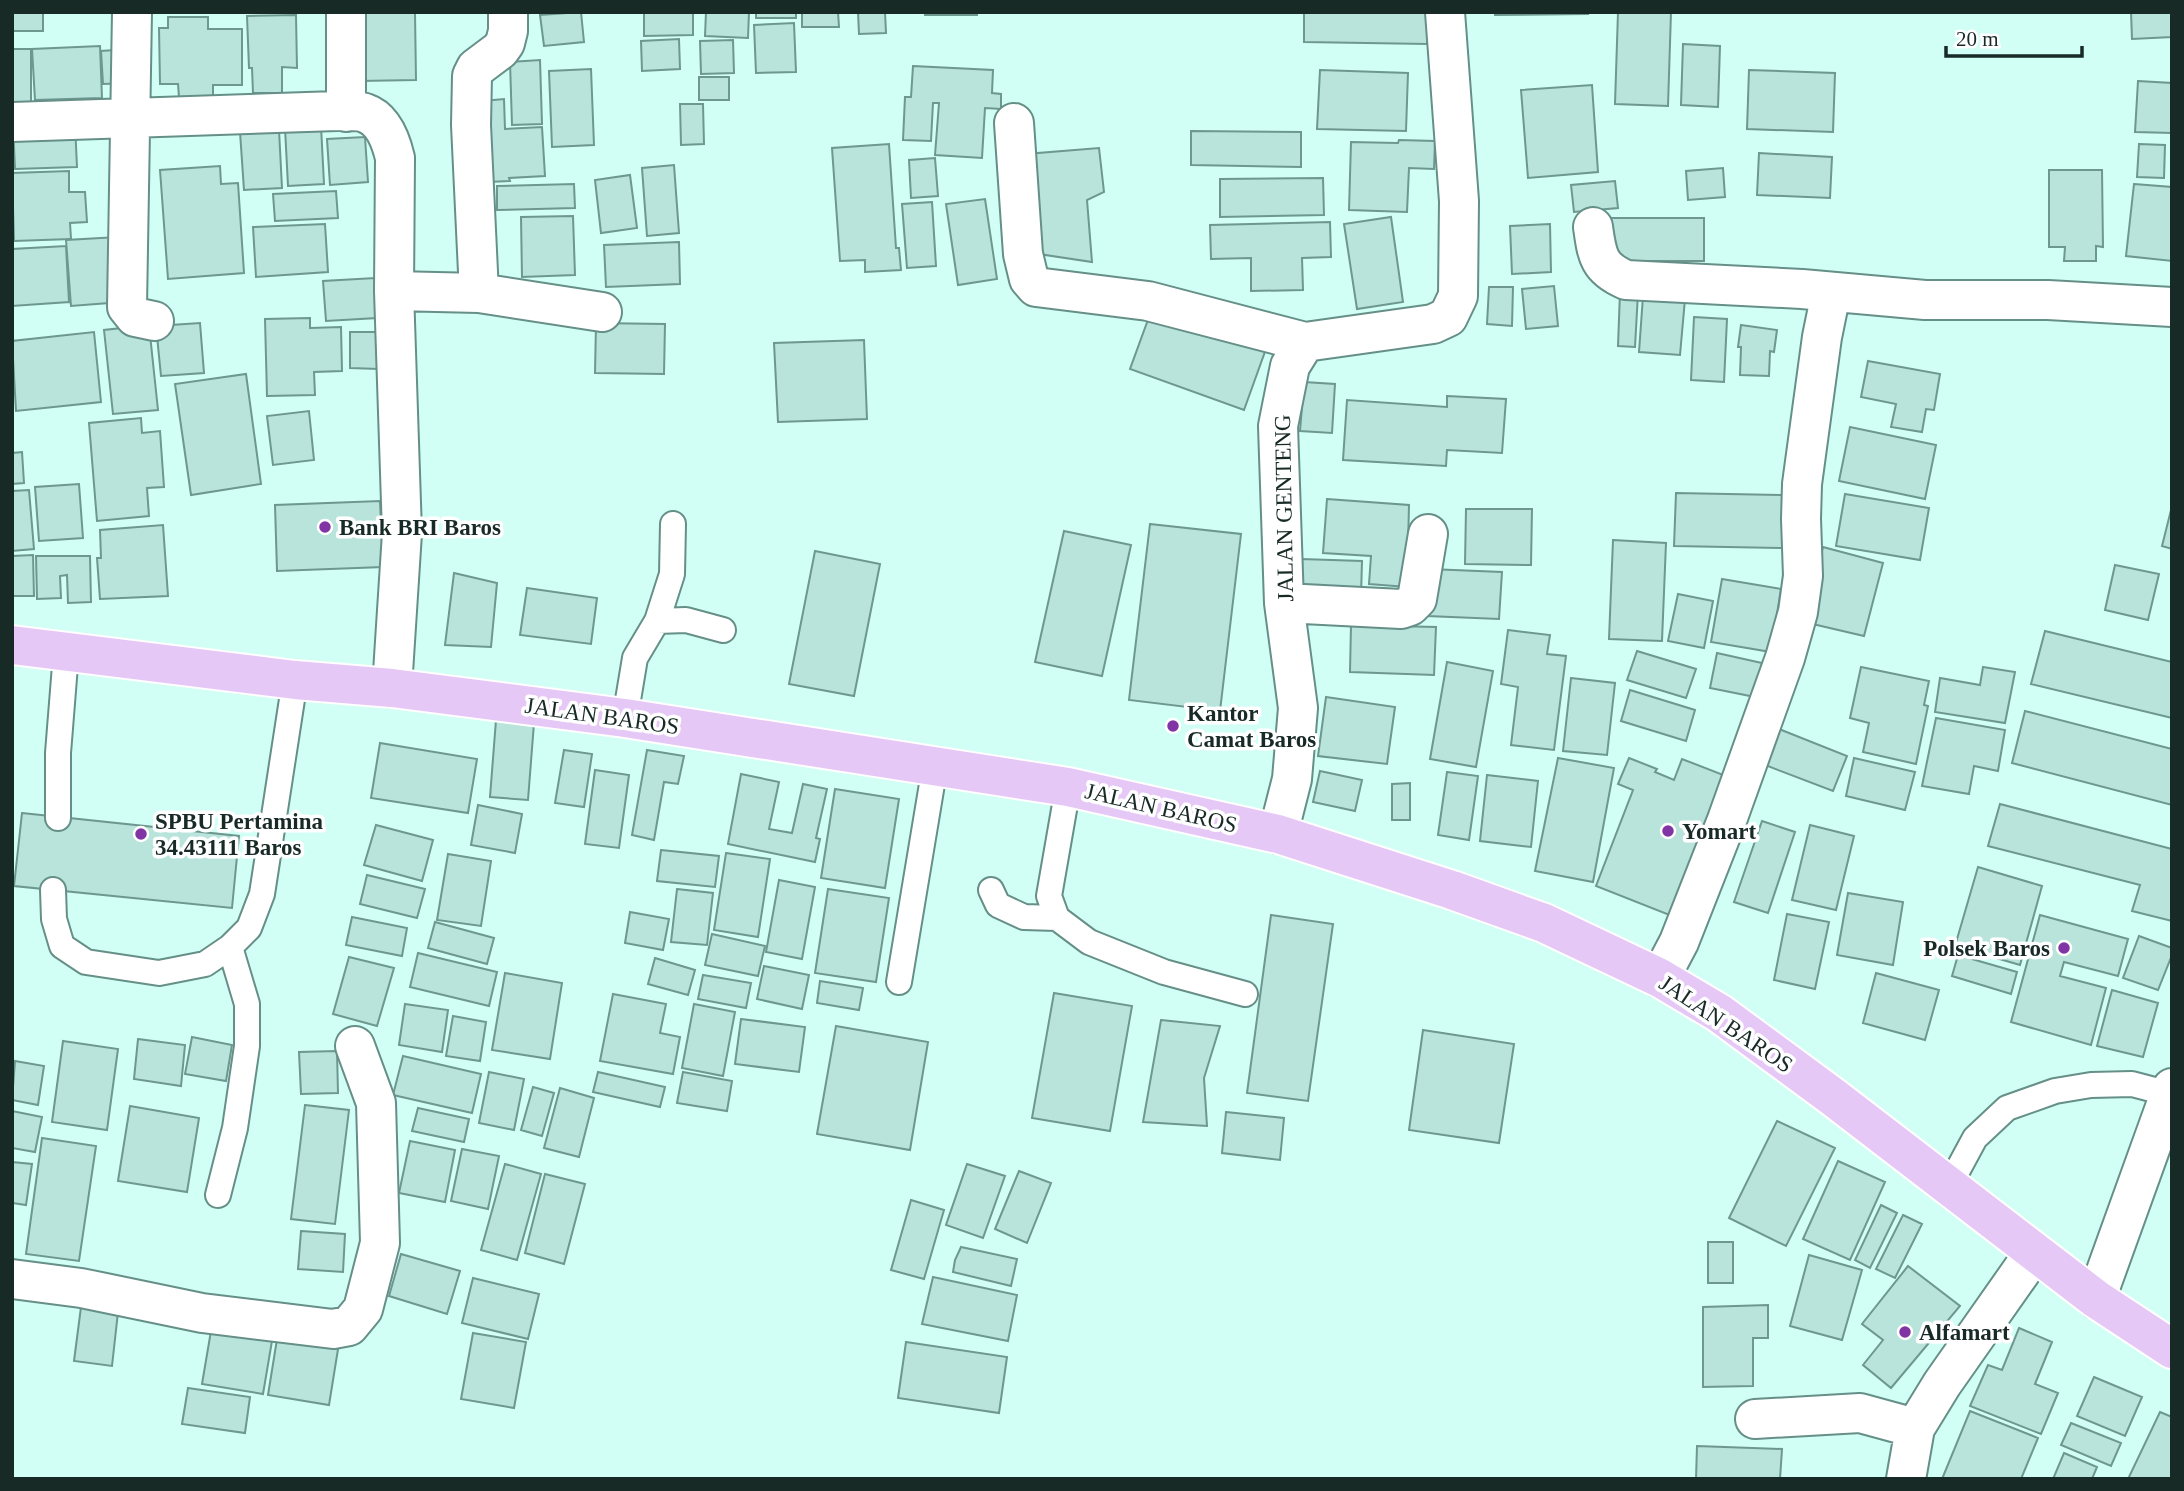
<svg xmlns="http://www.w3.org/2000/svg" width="2184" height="1491" font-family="'Times New Roman',serif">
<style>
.building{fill:#b8e4dc;stroke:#6d978f;stroke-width:2}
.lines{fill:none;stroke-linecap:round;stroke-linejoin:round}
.service-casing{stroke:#658f87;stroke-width:28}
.minor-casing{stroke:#658f87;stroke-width:42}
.tertiary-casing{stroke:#658f87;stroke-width:42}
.primary-casing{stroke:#fff;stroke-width:42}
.service{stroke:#fff;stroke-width:24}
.minor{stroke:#fff;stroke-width:38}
.tertiary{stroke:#fff;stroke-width:38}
.primary{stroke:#e6c8f7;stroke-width:38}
.poi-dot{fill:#8134a4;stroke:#fff;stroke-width:2.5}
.labels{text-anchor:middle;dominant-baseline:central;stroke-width:7;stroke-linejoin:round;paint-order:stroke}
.street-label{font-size:23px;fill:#182a26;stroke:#fff}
.poi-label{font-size:23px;font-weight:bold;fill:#182a26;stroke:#fff;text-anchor:start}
</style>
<rect width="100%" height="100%" fill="#d1fef5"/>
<path class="building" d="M 12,12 L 43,12 L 43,31 L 12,31 Z
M 357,12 L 415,12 L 416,80 L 359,81 Z
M 581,12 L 584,42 L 544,46 L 540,15 Z
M 644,12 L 693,12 L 693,35 L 644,36 Z
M 706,12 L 749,12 L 748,38 L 705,36 Z
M 756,12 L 796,12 L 796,18 L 756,18 Z
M 802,12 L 838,12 L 839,27 L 802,27 Z
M 858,12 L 885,12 L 886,33 L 859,34 Z
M 925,12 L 977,12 L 977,15 L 925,15 Z
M 1304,12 L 1428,12 L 1427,44 L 1304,42 Z
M 1495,12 L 1588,12 L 1588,14 L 1495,15 Z
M 1618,12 L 1671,12 L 1668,106 L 1615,104 Z
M 2131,12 L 2172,12 L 2172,37 L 2132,39 Z
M 296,15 L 297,68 L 282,67 L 282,93 L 253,93 L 252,68 L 249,68 L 247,16 Z
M 168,17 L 208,17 L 208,29 L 242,29 L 242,85 L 213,85 L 213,97 L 179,97 L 178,84 L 160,84 L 159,28 L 168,28 Z
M 794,23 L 796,72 L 756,73 L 754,25 Z
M 679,39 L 680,69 L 642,71 L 641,41 Z
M 733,40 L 734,73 L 701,74 L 700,41 Z
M 1683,44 L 1720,46 L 1718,107 L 1681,105 Z
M 100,46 L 102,98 L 35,100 L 32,49 Z
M 12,49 L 31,49 L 31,104 L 12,104 Z
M 130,49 L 131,83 L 103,84 L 101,51 Z
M 540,60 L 542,124 L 512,125 L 510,62 Z
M 913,66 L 993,70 L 992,93 L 1001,94 L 1001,109 L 985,108 L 982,158 L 935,155 L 939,103 L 933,103 L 931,141 L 903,140 L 905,97 L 911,97 Z
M 591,69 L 594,145 L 552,147 L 549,71 Z
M 1320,70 L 1408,73 L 1406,131 L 1317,129 Z
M 1749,70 L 1835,73 L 1833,132 L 1747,129 Z
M 699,77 L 729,77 L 729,100 L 699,100 Z
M 2138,81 L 2172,83 L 2172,133 L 2135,132 Z
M 1592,85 L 1598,172 L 1528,178 L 1521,90 Z
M 504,99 L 505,129 L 542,127 L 545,176 L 509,178 L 510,181 L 488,182 L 483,101 Z
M 680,104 L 703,104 L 704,144 L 681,145 Z
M 75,124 L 77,167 L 15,169 L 13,125 Z
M 321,126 L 324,184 L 288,186 L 285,128 Z
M 279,130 L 282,188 L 244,190 L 240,132 Z
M 1191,131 L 1301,132 L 1301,167 L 1191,165 Z
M 365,137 L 368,182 L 330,185 L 327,139 Z
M 1399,140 L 1435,141 L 1434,169 L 1409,168 L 1407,212 L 1349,210 L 1351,142 L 1398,143 Z
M 889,144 L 896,248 L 899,248 L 901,270 L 865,272 L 865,260 L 840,261 L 832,148 Z
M 2139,144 L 2165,145 L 2164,178 L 2137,177 Z
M 1099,148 L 1104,192 L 1087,200 L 1092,262 L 1039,254 L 1026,154 Z
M 1759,153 L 1832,157 L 1830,198 L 1757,195 Z
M 935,158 L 938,196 L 911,198 L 909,160 Z
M 674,165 L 679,233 L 647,236 L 642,168 Z
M 220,166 L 221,184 L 238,183 L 244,273 L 168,279 L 160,170 Z
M 1723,168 L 1725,197 L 1688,200 L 1686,171 Z
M 2049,170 L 2102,170 L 2103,247 L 2096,246 L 2096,261 L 2064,261 L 2065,247 L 2049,247 Z
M 69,171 L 69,192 L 85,192 L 87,222 L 70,223 L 71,239 L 14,241 L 12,173 Z
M 630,175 L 637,228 L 601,233 L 595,180 Z
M 1323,178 L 1324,215 L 1220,217 L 1220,179 Z
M 1615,181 L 1618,208 L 1574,212 L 1571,185 Z
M 574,184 L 575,208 L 497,210 L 497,186 Z
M 2134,184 L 2172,187 L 2172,261 L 2126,256 Z
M 336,191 L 338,218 L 275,221 L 273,194 Z
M 985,199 L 997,279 L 958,285 L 946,204 Z
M 932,202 L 936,266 L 907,268 L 902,204 Z
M 573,216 L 575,275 L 522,277 L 521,217 Z
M 1391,217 L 1403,302 L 1357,309 L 1344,224 Z
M 1608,218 L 1704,218 L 1704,261 L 1608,261 Z
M 1330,222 L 1331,257 L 1302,258 L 1303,290 L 1251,291 L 1251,258 L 1211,259 L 1210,225 Z
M 325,224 L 328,272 L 256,277 L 253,227 Z
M 1550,224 L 1551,272 L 1512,274 L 1510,226 Z
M 118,237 L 122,302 L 71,306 L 66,240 Z
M 679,242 L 680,284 L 606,287 L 604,245 Z
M 66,246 L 69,302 L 12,306 L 12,249 Z
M 375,278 L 377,318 L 326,321 L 323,281 Z
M 1554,286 L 1558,326 L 1526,329 L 1522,289 Z
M 1489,287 L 1513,287 L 1512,326 L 1487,324 Z
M 1620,292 L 1638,293 L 1635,347 L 1618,346 Z
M 1643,296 L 1685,299 L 1680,355 L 1639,352 Z
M 1153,306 L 1267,346 L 1244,410 L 1130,369 Z
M 1694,317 L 1727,319 L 1724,382 L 1691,380 Z
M 310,318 L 310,328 L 341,327 L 342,371 L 314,372 L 315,395 L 267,396 L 265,319 Z
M 200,323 L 204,373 L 161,376 L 156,326 Z
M 596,323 L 665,324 L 664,374 L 595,373 Z
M 149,325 L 158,410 L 113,414 L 104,330 Z
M 1741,325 L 1777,330 L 1774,352 L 1770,351 L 1769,376 L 1740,375 L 1741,347 L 1738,347 Z
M 94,332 L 101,402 L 16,411 L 12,341 Z
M 350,332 L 380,332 L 379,369 L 350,368 Z
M 864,340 L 867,419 L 778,422 L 774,343 Z
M 1868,361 L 1940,374 L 1934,410 L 1926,409 L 1922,432 L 1891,427 L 1896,404 L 1861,397 Z
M 246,374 L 261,484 L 191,495 L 175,384 Z
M 1304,382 L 1335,384 L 1332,433 L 1300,431 Z
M 1447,396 L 1506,399 L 1502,453 L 1447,450 L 1446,466 L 1343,460 L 1347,400 L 1447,407 Z
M 309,411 L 314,460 L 273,465 L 267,416 Z
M 141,418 L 142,433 L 160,431 L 164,487 L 147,488 L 149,516 L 97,521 L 89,423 Z
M 1850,427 L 1936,445 L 1925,499 L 1839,481 Z
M 22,452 L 24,483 L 12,484 L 12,453 Z
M 79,484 L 83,538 L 39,541 L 35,487 Z
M 29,490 L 34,549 L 12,551 L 12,491 Z
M 1676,493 L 1784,495 L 1783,548 L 1674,546 Z
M 1845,494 L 1929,508 L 1920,560 L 1836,546 Z
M 1327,499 L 1409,505 L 1407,587 L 1369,584 L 1371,556 L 1323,553 Z
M 380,501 L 383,567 L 277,571 L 275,505 Z
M 2172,506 L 2172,549 L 2162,546 Z
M 1466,509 L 1532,509 L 1531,565 L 1465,564 Z
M 1150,524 L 1241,534 L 1220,711 L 1129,700 Z
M 163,525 L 168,596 L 100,599 L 97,558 L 101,558 L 100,530 Z
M 1064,531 L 1131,545 L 1102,676 L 1035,662 Z
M 1613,540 L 1666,543 L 1662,641 L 1609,639 Z
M 1823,547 L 1883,563 L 1864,636 L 1804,622 Z
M 815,551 L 880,564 L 854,696 L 789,684 Z
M 33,555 L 34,596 L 12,596 L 12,556 Z
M 36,556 L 90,556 L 91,602 L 68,603 L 67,575 L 60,576 L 61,598 L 37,599 Z
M 1301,559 L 1362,561 L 1361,596 L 1300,593 Z
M 2115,565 L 2159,574 L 2148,620 L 2105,610 Z
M 1429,569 L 1502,572 L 1499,619 L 1427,616 Z
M 454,573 L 497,583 L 491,647 L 445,645 Z
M 1722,579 L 1781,589 L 1771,652 L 1711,642 Z
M 527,588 L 597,598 L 591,644 L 520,635 Z
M 1678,594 L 1713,601 L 1704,648 L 1668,641 Z
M 1351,625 L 1436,627 L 1434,675 L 1350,672 Z
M 1508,630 L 1550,635 L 1547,654 L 1566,656 L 1554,750 L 1511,745 L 1518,687 L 1501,684 Z
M 2045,631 L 2172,662 L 2172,718 L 2031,684 Z
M 1637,651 L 1696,669 L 1686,698 L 1627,680 Z
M 1717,653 L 1762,663 L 1755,697 L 1710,688 Z
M 1447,662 L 1493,671 L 1476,767 L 1430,759 Z
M 1861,667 L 1929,681 L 1924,705 L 1928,706 L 1916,764 L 1863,752 L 1869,723 L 1850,718 Z
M 1983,667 L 2015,672 L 2005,723 L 1935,712 L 1940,678 L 1980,685 Z
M 1571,678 L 1615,683 L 1607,755 L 1563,751 Z
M 1630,690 L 1695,710 L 1686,741 L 1621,721 Z
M 1326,697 L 1395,707 L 1387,764 L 1318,756 Z
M 2025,711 L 2172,749 L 2172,805 L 2012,763 Z
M 1936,718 L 2005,730 L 1998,771 L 1974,766 L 1969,794 L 1922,786 Z
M 496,720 L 534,723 L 528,800 L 490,797 Z
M 1779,729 L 1847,756 L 1833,791 L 1765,765 Z
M 380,743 L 477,759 L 468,813 L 371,798 Z
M 564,750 L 592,754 L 584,807 L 555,803 Z
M 647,750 L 684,756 L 678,784 L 664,782 L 654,840 L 632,835 Z
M 1558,758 L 1614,768 L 1593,882 L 1535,871 Z
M 1629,758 L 1657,769 L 1655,772 L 1674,780 L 1682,759 L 1726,776 L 1682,920 L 1596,886 L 1633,790 L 1618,784 Z
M 1854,758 L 1915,772 L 1905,810 L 1846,796 Z
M 595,770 L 629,775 L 619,848 L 585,844 Z
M 1320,771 L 1362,780 L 1355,811 L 1313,802 Z
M 1447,772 L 1478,776 L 1469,840 L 1438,835 Z
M 741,774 L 779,782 L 769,829 L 792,833 L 803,784 L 827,789 L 816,838 L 820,839 L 815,862 L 728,844 Z
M 1487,775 L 1538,781 L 1531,847 L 1480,841 Z
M 1410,783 L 1410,820 L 1392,820 L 1392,784 Z
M 835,789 L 899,799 L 885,888 L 821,878 Z
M 2000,804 L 2172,849 L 2172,921 L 2132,911 L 2140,885 L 1988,846 Z
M 478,805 L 522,814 L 515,853 L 471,845 Z
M 22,813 L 239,836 L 232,908 L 14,886 Z
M 1762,821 L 1795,832 L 1768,913 L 1734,902 Z
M 376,825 L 433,840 L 422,881 L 364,865 Z
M 1810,825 L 1854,836 L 1836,910 L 1792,900 Z
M 661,850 L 719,856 L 715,887 L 657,881 Z
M 726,853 L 770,859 L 758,937 L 714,930 Z
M 448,854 L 491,861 L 481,926 L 437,920 Z
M 1978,867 L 2042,886 L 2020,965 L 1955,946 Z
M 367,875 L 425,889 L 417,918 L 360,904 Z
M 779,880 L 815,887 L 802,959 L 766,952 Z
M 677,889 L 713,893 L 707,945 L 671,942 Z
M 828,889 L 889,898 L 876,982 L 815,973 Z
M 1848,893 L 1903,902 L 1893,965 L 1837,955 Z
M 630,912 L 669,919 L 663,950 L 625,943 Z
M 1787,914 L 1829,922 L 1815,989 L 1774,980 Z
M 1271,915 L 1333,924 L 1308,1101 L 1247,1093 Z
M 2040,915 L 2128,939 L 2118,976 L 2064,962 L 2060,976 L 2106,988 L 2091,1045 L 2011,1022 Z
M 352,917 L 407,928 L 402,956 L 346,945 Z
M 435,922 L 494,938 L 487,964 L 428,948 Z
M 712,934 L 765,946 L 758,976 L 705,965 Z
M 2139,936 L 2172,948 L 2172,955 L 2158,990 L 2123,978 Z
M 418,953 L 497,972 L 489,1006 L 410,987 Z
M 1958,955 L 2017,972 L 2011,994 L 1952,976 Z
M 349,957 L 394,968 L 377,1026 L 333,1014 Z
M 655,958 L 695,970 L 688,995 L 648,984 Z
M 764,966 L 809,975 L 802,1009 L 757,999 Z
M 505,973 L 562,983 L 550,1059 L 492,1050 Z
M 1876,973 L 1939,990 L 1925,1040 L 1863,1023 Z
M 703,975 L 751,983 L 746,1008 L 698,999 Z
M 820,981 L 863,988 L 859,1010 L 817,1003 Z
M 2112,990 L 2158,1003 L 2143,1057 L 2097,1046 Z
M 1054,993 L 1132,1006 L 1110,1131 L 1032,1118 Z
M 613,994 L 666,1004 L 660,1033 L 680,1037 L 673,1074 L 600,1061 Z
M 405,1004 L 448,1010 L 442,1052 L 399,1045 Z
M 694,1004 L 735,1012 L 723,1076 L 682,1068 Z
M 453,1016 L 486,1022 L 480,1061 L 446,1056 Z
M 741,1019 L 805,1027 L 799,1072 L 735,1064 Z
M 1161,1020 L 1220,1026 L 1204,1078 L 1207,1126 L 1143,1122 Z
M 836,1026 L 928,1042 L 910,1150 L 817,1134 Z
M 1423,1030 L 1514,1044 L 1499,1143 L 1409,1130 Z
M 192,1037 L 232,1045 L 226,1081 L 185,1074 Z
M 138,1039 L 185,1045 L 181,1086 L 134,1079 Z
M 63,1041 L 118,1049 L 107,1130 L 52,1122 Z
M 337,1051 L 338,1093 L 301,1094 L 299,1052 Z
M 403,1056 L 481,1074 L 472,1113 L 393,1095 Z
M 15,1061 L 44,1066 L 38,1105 L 12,1100 Z
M 489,1072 L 524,1079 L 514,1130 L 479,1123 Z
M 598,1072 L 665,1087 L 660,1107 L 593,1092 Z
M 683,1072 L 732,1081 L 727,1111 L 677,1103 Z
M 533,1087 L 554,1093 L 542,1136 L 521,1130 Z
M 560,1088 L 594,1098 L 579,1157 L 544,1148 Z
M 305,1105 L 349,1110 L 335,1224 L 291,1219 Z
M 130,1106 L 199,1118 L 187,1192 L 118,1181 Z
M 418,1108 L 469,1119 L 464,1142 L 412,1131 Z
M 12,1111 L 42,1117 L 35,1152 L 12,1148 Z
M 1226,1112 L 1284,1118 L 1280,1160 L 1222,1153 Z
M 1777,1121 L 1835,1148 L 1786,1246 L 1729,1218 Z
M 42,1138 L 96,1146 L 79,1261 L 26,1254 Z
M 410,1141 L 455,1150 L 445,1202 L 399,1193 Z
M 462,1149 L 499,1156 L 488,1209 L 451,1201 Z
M 1838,1161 L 1885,1182 L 1850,1260 L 1803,1239 Z
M 12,1162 L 32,1164 L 26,1205 L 12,1203 Z
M 505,1164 L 541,1174 L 517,1260 L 481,1250 Z
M 967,1164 L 1005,1176 L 983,1238 L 946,1225 Z
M 1019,1171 L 1051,1183 L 1027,1243 L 995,1229 Z
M 545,1174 L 585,1184 L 564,1264 L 525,1253 Z
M 911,1200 L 944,1210 L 924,1279 L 891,1270 Z
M 1881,1205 L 1897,1213 L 1870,1268 L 1855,1260 Z
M 1903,1215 L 1922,1224 L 1895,1278 L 1876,1269 Z
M 301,1231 L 345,1234 L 343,1272 L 298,1269 Z
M 1708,1242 L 1733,1242 L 1733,1283 L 1708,1283 Z
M 961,1247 L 1017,1259 L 1011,1286 L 953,1272 L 955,1260 Z
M 401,1254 L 460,1271 L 447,1314 L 389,1296 Z
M 1809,1255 L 1862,1270 L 1842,1340 L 1790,1326 Z
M 1908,1266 L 1960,1306 L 1891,1388 L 1863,1365 L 1883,1340 L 1862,1324 Z
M 933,1277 L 1017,1295 L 1008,1341 L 922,1324 Z
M 473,1278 L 539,1294 L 528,1339 L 462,1323 Z
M 1768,1305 L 1768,1338 L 1753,1338 L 1753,1386 L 1703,1387 L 1703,1307 Z
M 81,1307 L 118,1312 L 112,1366 L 74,1361 Z
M 213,1319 L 274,1329 L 263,1394 L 202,1384 Z
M 2019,1328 L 2052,1342 L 2035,1384 L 2058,1393 L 2041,1434 L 1970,1406 L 1988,1365 L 2002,1370 Z
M 278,1333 L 339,1343 L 329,1405 L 268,1395 Z
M 473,1333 L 526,1342 L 514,1408 L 461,1399 Z
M 906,1342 L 1007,1357 L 999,1413 L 898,1398 Z
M 2094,1377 L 2142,1397 L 2125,1436 L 2077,1416 Z
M 188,1388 L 250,1397 L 245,1433 L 182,1424 Z
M 1970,1411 L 2038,1438 L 2021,1479 L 1942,1479 Z
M 2160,1412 L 2172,1417 L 2172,1479 L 2128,1479 Z
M 2071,1423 L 2121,1443 L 2111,1466 L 2061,1445 Z
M 1697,1446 L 1782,1449 L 1780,1479 L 1696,1479 Z
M 2064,1453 L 2097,1467 L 2092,1479 L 2053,1479 Z"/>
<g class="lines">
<g class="service-casing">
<path id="service" d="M 657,621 L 686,620 L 723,630
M 625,718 L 635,658 L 657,621 L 672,574 L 673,524
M 1068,787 L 1049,896 L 1057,918 L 1089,942 L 1164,972 L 1245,994
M 58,818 L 58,753 L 66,653
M 53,890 L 54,919 L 62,946 L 86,962 L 159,973 L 205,964 L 230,947 L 249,928 L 262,894 L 295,680
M 991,890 L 998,905 L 1024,917 L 1057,918
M 899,982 L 935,766
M 1948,1188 L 1975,1138 L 2007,1108 L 2055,1091 L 2091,1085 L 2132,1084 L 2170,1094
M 218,1195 L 235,1128 L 247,1046 L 247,1004 L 230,947"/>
</g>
<g class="minor-casing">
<path id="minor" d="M 132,12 L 127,307 L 135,317 L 154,321
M 346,112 L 346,12
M 12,122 L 337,111 C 346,112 358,110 365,113 C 383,119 391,141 395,158 L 394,291 L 402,533 L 392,688
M 1014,123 L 1023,254 L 1029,279 L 1036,287 L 1148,301 L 1305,342 L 1433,324 L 1448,317 L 1458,296 L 1459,201 L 1445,12
M 1593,227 C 1597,255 1598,268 1626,280 L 1802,289 L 1925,300 L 2048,300 L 2172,307
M 394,291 L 479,293 L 602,312
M 479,293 L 471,125 L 472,76 L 476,68 L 500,50 L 505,43 L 508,31 L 508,12
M 1284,603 L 1401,609 L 1410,606 L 1417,599 L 1428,534
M 1278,834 L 1292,779 L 1298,708 L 1284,603 L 1278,426 L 1290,366 L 1305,342
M 1660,978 L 1679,942 L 1727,820 L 1785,658 L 1798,612 L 1803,576 L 1801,519 L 1802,484 L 1822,337 L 1831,293
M 12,1279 L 81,1288 L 202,1313 L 333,1329 L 349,1326 L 363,1309 L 380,1243 L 376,1103 L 355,1046
M 1755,1419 L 1860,1413 L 1915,1428
M 1906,1479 L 1915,1428 L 1942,1384 L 2034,1253"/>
</g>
<g class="tertiary-casing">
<path id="tertiary" d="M 2096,1299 L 2172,1088"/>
</g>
<g class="primary-casing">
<path id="primary" d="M 12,645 L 295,680 L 392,688 L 625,718 L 1068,787 L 1278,834 L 1452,890 L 1544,923 L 1660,978 L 1719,1013 L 1833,1097 L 2096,1299 L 2172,1349"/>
</g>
<use href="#service" class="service"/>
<use href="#minor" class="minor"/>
<use href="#tertiary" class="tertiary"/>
<use href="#primary" class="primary"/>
</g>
<g class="poi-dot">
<circle cx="325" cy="527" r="7"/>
<circle cx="1173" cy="726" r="7"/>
<circle cx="1668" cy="831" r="7"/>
<circle cx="141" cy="834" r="7"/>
<circle cx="2064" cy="948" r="7"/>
<circle cx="1905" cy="1332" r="7"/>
</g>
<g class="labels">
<g class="street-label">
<text transform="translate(1284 508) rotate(-91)">JALAN GENTENG</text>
<text transform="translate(602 716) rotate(8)">JALAN BAROS</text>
<text transform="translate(1161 808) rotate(13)">JALAN BAROS</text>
<text transform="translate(1726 1024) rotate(34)">JALAN BAROS</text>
</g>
<g class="poi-label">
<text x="339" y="527">Bank BRI Baros</text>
<text x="1187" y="713">Kantor<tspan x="1187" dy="26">Camat Baros</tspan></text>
<text x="155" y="821">SPBU Pertamina<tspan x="155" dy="26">34.43111 Baros</tspan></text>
<text x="1682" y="831">Yomart</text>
<text x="2050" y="948" text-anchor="end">Polsek Baros</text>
<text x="1919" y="1332">Alfamart</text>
</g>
</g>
<rect width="2184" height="1491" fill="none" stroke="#182a26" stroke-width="28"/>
<path d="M1946 46v10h136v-10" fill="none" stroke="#182a26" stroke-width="3.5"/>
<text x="1956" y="46" font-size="21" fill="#182a26" stroke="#ffffff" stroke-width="5" paint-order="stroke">20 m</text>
</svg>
